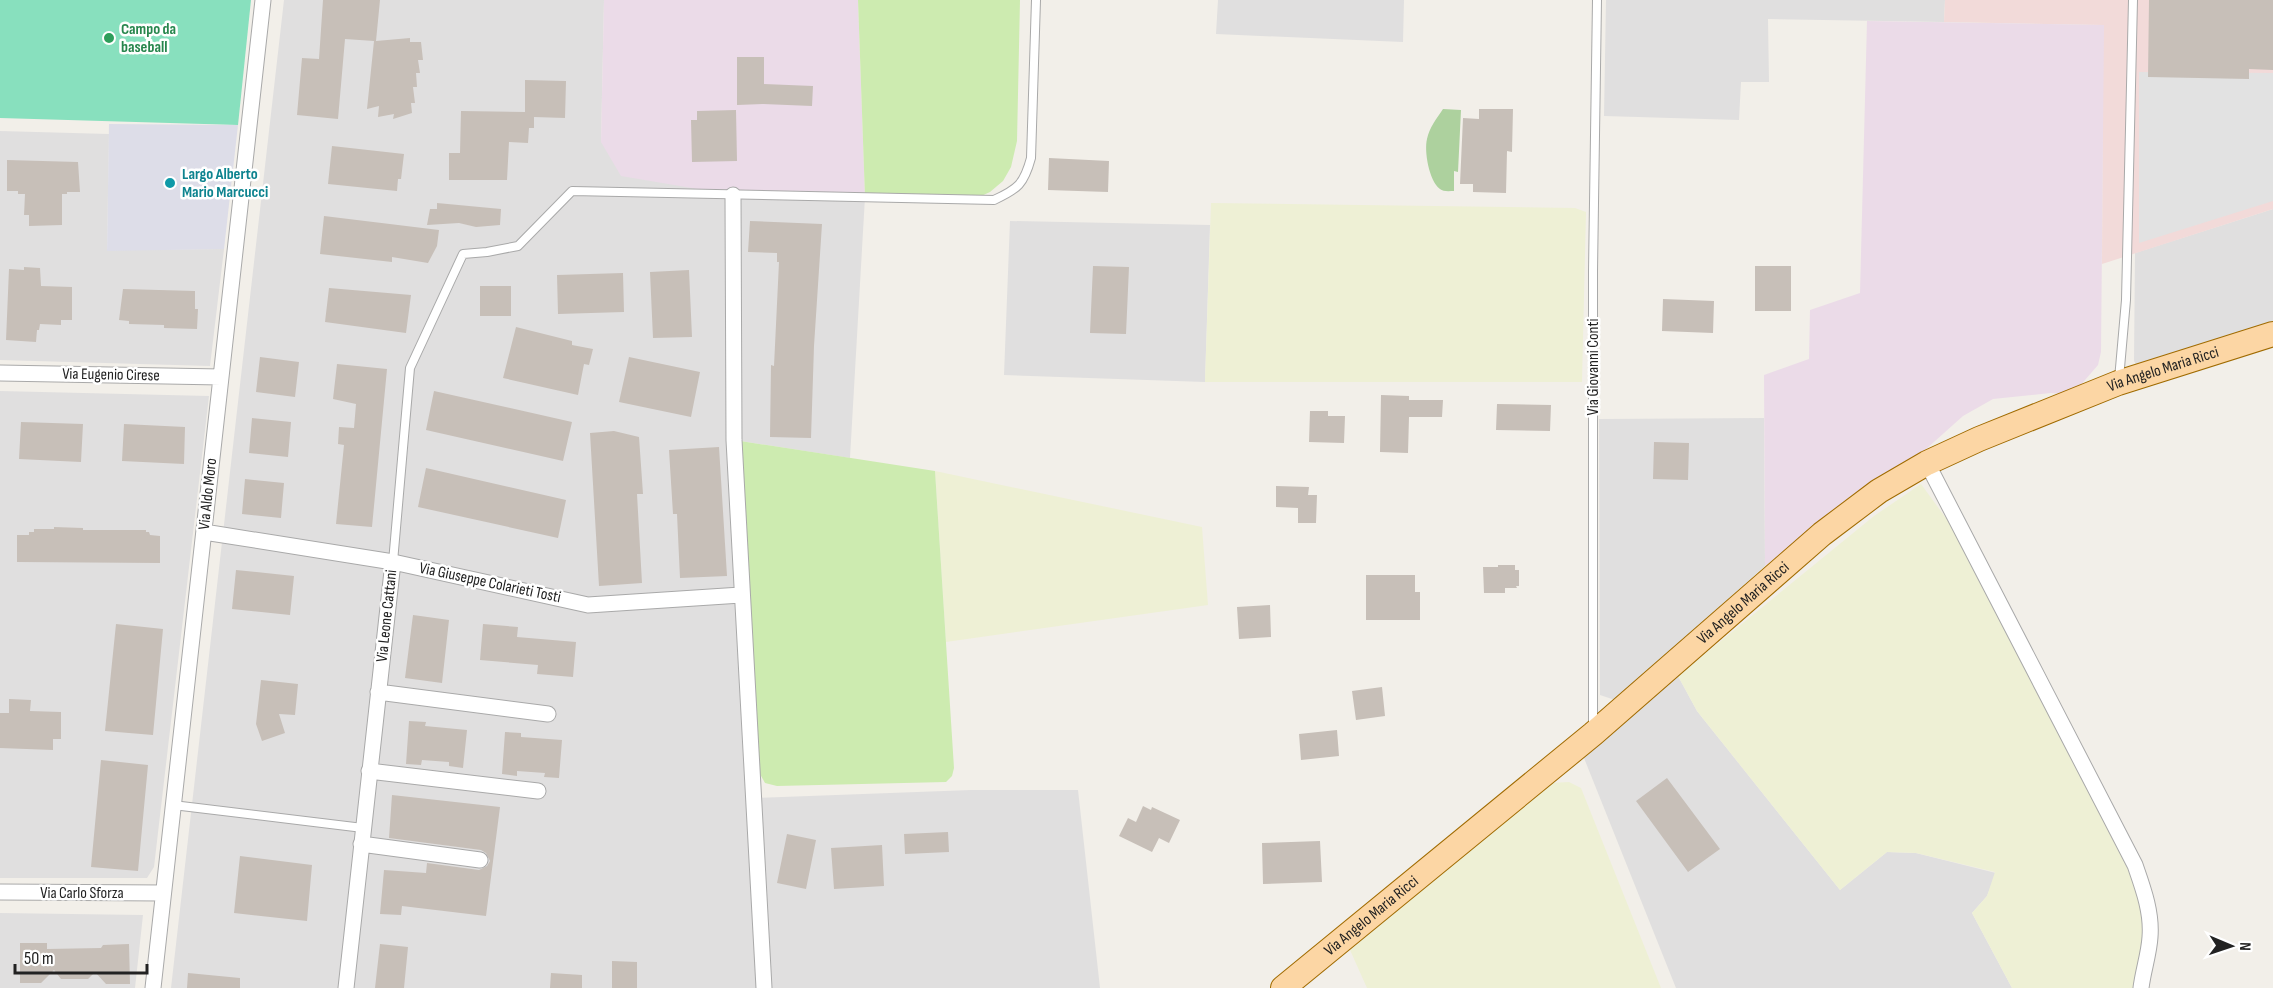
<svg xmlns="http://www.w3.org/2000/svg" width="2273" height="988" font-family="'Sofia Sans Condensed',sans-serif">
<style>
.residential{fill:#e0dfdf}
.commercial{fill:#f2dad9}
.industrial{fill:#ebdbe8}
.farmland{fill:#eef0d5}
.grass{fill:#cdebb0}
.forest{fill:#add19e}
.pitch{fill:#88e0be}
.parking{fill:#e2e2e2}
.plaza{fill:#dddde8}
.building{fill:#c7bfb8}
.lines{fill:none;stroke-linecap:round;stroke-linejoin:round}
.service-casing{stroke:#a9a9a9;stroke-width:10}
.minor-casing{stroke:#a9a9a9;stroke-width:17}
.primary-casing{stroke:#a06b00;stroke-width:26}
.service{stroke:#fff;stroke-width:8}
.minor{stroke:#fff;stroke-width:15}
.primary{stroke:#fcd6a4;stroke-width:24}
.leisure-dot{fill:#2e9e5b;stroke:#fff;stroke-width:2}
.culture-dot{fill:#0f9aa8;stroke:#fff;stroke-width:2}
.labels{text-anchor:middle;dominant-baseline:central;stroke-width:5;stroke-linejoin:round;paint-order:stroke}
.leisure-label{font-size:16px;font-weight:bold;fill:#27864d;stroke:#fff;text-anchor:start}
.culture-label{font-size:16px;font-weight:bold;fill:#0d838f;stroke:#fff;text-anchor:start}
.street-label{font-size:16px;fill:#222;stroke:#fff}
</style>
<rect width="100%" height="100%" fill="#f2efe9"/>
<path class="residential" d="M 284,0 L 604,0 L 601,142 L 865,197 L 850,458 L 734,440 L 753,798 L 971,790 L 1078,790 L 1100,988 L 171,988 Z
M 1218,0 L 1404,0 L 1403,42 L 1216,34 Z
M 1606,0 L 1945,0 L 1944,22 L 1768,19 L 1769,82 L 1741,82 L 1739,120 L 1604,116 Z
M 0,131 L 109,134 L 107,250 L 224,249 L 210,366 L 0,360 Z
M 2273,209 L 2273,323 L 2140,371 L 2134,361 L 2135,253 Z
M 1010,221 L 1210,225 L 1205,382 L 1004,375 Z
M 0,391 L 209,396 L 154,867 L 147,878 L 0,878 Z
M 1764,418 L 1765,566 L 1615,700 L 1600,695 L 1599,419 Z
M 1678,676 L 1697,711 L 1840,890 L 1887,852 L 1916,853 L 1996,873 L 1987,896 L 1972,913 L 2012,988 L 1676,988 L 1584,758 Z
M 0,913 L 143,915 L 135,988 L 0,988 Z"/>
<path class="commercial" d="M 1945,0 L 2273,0 L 2273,209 L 2102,264 L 2103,25 L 1944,22 Z"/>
<path class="industrial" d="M 604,0 L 858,0 L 865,197 L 733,195 L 621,176 L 601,142 Z
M 1867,21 L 2104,25 L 2101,352 L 2098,365 L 2079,387 L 2065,394 L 2051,393 L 1993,399 L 1963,416 L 1925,450 L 1856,494 L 1765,566 L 1764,375 L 1809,359 L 1810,310 L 1860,293 Z"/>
<path class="farmland" d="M 1211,203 L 1575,208 L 1586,212 L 1582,382 L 1205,382 Z
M 935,471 L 1202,527 L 1208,605 L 946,642 Z
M 1921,484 L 1951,525 L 2127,864 L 2143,905 L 2146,936 L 2137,988 L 2012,988 L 1972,913 L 1987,896 L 1995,872 L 1916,853 L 1887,852 L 1840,890 L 1697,711 L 1678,676 L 1874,516 Z
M 1569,782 L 1581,788 L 1661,988 L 1367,988 L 1350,950 L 1550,783 Z"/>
<path class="grass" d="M 858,0 L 1020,0 L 1017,141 L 1011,167 L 1003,181 L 990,192 L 979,197 L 865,197 Z
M 734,440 L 935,471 L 954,768 L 952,776 L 946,782 L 777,786 L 765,783 L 760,774 Z"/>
<path class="forest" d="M 1443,109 L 1461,110 L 1458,172 L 1454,171 L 1454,191 C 1450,191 1443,192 1440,189 C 1429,181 1424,151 1427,139 C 1429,128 1437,118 1443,109 Z"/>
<path class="pitch" d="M 0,0 L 251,0 L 238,125 L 0,118 Z"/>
<path class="parking" d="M 2139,72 L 2273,73 L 2273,201 L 2139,243 Z"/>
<path class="plaza" d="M 109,124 L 238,125 L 224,249 L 107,251 Z"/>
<path class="building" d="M 323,0 L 380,0 L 376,41 L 410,38 L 410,42 L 421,42 L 423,60 L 418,60 L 420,73 L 416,73 L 417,87 L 413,87 L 415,103 L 411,103 L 412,113 L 393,119 L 394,114 L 378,117 L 379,106 L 367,109 L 374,41 L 345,39 L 338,119 L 297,115 L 302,58 L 319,59 Z
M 2149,0 L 2273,0 L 2273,70 L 2249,69 L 2249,79 L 2148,77 Z
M 737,57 L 764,57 L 764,84 L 813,86 L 812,106 L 763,104 L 737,105 Z
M 525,80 L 566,81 L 565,118 L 534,117 L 534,128 L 529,128 L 528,143 L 509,142 L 507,180 L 449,180 L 449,153 L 460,153 L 461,111 L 525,112 Z
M 1479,109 L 1513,109 L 1512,152 L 1507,151 L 1506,193 L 1473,192 L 1473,184 L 1460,184 L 1463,118 L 1479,119 Z
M 736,110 L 737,161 L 692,162 L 691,120 L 697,120 L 697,111 Z
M 332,146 L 404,154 L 401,179 L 398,179 L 397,191 L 328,184 Z
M 1049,158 L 1109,161 L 1108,192 L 1048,190 Z
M 7,160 L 78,162 L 80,192 L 67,192 L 67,194 L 62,194 L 62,225 L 29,226 L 29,215 L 24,215 L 25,194 L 18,194 L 18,191 L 7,191 Z
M 437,203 L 501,209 L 500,225 L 476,227 L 459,223 L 427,225 L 430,209 L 437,209 Z
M 324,216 L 439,230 L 437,246 L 428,263 L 392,257 L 392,262 L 320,254 Z
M 750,221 L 822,224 L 814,346 L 811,438 L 770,437 L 771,365 L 774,366 L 779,262 L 777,262 L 777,253 L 748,252 Z
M 1093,266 L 1129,267 L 1126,334 L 1090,333 Z
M 1755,266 L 1791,266 L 1791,311 L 1755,311 Z
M 24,267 L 40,268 L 41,286 L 72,287 L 72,320 L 61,320 L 61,325 L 40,324 L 39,330 L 37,330 L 36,342 L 6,340 L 9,269 L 24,270 Z
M 689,270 L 692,337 L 653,338 L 650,272 Z
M 623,273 L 624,312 L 558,314 L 557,275 Z
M 480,286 L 511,286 L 511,316 L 480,316 Z
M 329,288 L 411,295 L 406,333 L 325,322 Z
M 123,289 L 195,291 L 195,309 L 198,309 L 197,329 L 164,328 L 164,325 L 129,324 L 129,321 L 119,320 Z
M 1663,299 L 1714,301 L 1713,333 L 1662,331 Z
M 516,327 L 572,341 L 572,345 L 593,349 L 589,365 L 584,364 L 578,395 L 503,378 Z
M 260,357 L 299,362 L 295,397 L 256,392 Z
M 629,357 L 700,372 L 691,417 L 619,402 Z
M 337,364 L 387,369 L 372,527 L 336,524 L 344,445 L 338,444 L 339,427 L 354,428 L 356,404 L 333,399 Z
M 434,391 L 572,422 L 563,461 L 426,430 Z
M 1381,395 L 1409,396 L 1409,400 L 1443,400 L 1442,417 L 1409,417 L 1408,453 L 1380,452 Z
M 1497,404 L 1551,405 L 1550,431 L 1496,430 Z
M 1310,411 L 1328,411 L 1328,416 L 1345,416 L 1344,443 L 1309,442 Z
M 252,418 L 291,422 L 288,457 L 249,453 Z
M 21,422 L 83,424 L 81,462 L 19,459 Z
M 124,424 L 185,427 L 184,464 L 122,461 Z
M 614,431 L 639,437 L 643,494 L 637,494 L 642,583 L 599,586 L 590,433 Z
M 1654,442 L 1689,443 L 1688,480 L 1653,479 Z
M 719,447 L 727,576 L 680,578 L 677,514 L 673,514 L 669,450 Z
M 426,468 L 566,500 L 558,538 L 418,507 Z
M 245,479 L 284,483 L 281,518 L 242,514 Z
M 1276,486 L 1309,487 L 1308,495 L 1317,495 L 1316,523 L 1298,523 L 1298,508 L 1276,507 Z
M 54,527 L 83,528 L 83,530 L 146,530 L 146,532 L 149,532 L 150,535 L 160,536 L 160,563 L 17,562 L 17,535 L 29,535 L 29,532 L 34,532 L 34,529 L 54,529 Z
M 1498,565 L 1515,565 L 1515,570 L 1519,570 L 1519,586 L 1516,586 L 1517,588 L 1505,588 L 1505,593 L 1484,593 L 1483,567 L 1498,567 Z
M 236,570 L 294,576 L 290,615 L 232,609 Z
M 1366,575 L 1415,575 L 1415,592 L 1420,592 L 1420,620 L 1366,620 Z
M 1270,605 L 1271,637 L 1239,639 L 1237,607 Z
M 413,615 L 449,620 L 442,683 L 405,678 Z
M 116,624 L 163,629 L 153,735 L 105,731 Z
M 483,624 L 518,627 L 517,637 L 576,642 L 573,677 L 537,674 L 538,665 L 480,660 Z
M 261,680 L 298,684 L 295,715 L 279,714 L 285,733 L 262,741 L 256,724 Z
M 1382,687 L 1385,716 L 1356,720 L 1352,691 Z
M 9,699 L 31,700 L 30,711 L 61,712 L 61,739 L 53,739 L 53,750 L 0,748 L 0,713 L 9,713 Z
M 409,721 L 426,722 L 425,726 L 467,730 L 463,768 L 449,766 L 449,762 L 422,760 L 421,765 L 406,764 Z
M 1337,730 L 1339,756 L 1301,760 L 1299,734 Z
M 505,732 L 521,733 L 521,737 L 562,740 L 559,778 L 544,777 L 545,773 L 517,771 L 517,776 L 502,774 Z
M 101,760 L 148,765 L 138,871 L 91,867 Z
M 1667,778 L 1720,849 L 1688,872 L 1636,801 Z
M 392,795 L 500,807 L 486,916 L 402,906 L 401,915 L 380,914 L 384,870 L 426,873 L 427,863 L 479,870 L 487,866 L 490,861 L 486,853 L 481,850 L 389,838 Z
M 1143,806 L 1151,810 L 1152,807 L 1180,820 L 1169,843 L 1159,838 L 1152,852 L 1119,836 L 1128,818 L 1136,822 Z
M 948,832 L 949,852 L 905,854 L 904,834 Z
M 787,834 L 816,840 L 806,889 L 777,883 Z
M 1320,841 L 1322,882 L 1263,884 L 1262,843 Z
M 882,845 L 884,886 L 834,889 L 831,848 Z
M 240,856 L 312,865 L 307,921 L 234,913 Z
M 20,943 L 47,943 L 47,949 L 101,948 L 103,945 L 129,944 L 130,984 L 106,984 L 95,972 L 88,979 L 61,979 L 54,970 L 41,983 L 20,983 Z
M 380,944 L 408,947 L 404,988 L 375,988 Z
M 612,961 L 637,962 L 637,988 L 612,988 Z
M 188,973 L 240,978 L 240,988 L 187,988 Z
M 551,973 L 582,975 L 582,988 L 550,988 Z"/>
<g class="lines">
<g class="service-casing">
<path id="service" d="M 2119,379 L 2126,300 L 2133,0
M 393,562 L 410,368 L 463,254 L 487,252 L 518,246 L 572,191 L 994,200 C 1018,189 1024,184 1031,158 L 1036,0
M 1593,727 L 1593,271 L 1597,0
M 173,805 L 363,828"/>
</g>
<g class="minor-casing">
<path id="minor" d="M 733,195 L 734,440 L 764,988
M 0,373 L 221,377
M 1927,463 L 2135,865 C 2143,888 2152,912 2150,937 C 2149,954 2143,971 2141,988
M 204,532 L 393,562 L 588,605 L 741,595
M 378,692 L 548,714
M 369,771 L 538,791
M 361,844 L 480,860
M 0,892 L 163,893
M 153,988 L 263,0
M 346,988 L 393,562"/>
</g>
<g class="primary-casing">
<g id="primary">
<path id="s1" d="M 1283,988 L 1593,734 L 1822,534 L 1879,491 L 1927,463 L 1979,439 L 2118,383 L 2273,334"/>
</g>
</g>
<use href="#service" class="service"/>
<use href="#minor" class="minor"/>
<use href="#primary" class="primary"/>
</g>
<circle class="leisure-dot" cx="109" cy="38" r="6"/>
<circle class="culture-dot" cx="170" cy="183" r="6"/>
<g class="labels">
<g class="leisure-label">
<text x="121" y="29">Campo da<tspan x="121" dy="18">baseball</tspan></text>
</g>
<g class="culture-label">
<text x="182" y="174">Largo Alberto<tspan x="182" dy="18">Mario Marcucci</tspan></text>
</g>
<g class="street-label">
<text transform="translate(1593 367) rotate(-90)">Via Giovanni Conti</text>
<text stroke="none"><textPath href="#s1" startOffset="1086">Via Angelo Maria Ricci</textPath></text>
<text transform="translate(111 375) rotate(1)">Via Eugenio Cirese</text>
<text transform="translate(208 494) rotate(-84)">Via Aldo Moro</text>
<text transform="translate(490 583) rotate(12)">Via Giuseppe Colarieti Tosti</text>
<text stroke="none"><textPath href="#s1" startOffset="600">Via Angelo Maria Ricci</textPath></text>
<text transform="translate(387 616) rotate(-84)">Via Leone Cattani</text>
<text x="82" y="893">Via Carlo Sforza</text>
<text stroke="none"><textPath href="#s1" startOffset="114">Via Angelo Maria Ricci</textPath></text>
</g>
</g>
<g transform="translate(2231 946) rotate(92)" stroke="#ffffff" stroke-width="4.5" paint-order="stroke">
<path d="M0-4.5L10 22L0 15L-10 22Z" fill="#222222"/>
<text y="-9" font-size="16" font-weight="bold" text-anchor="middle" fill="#222222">N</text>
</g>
<path d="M15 964v9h132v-9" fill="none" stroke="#222222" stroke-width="3"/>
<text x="24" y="964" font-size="18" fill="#222222" stroke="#ffffff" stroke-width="4.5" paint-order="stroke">50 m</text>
</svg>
